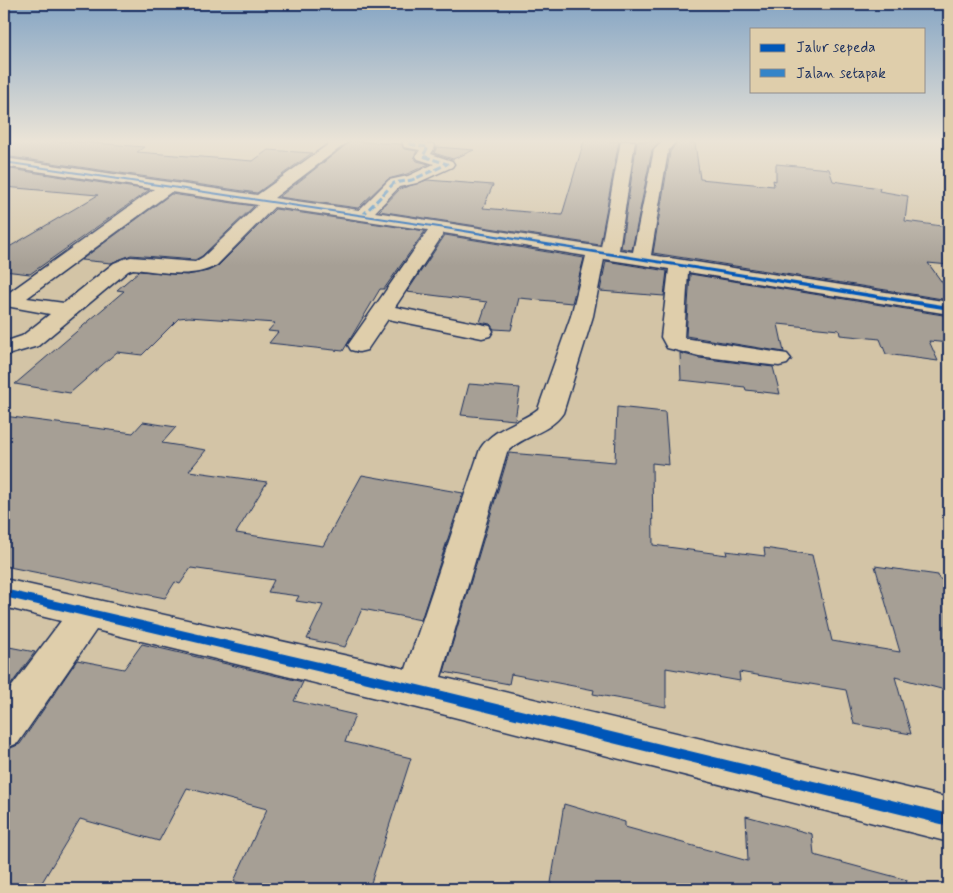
<svg xmlns="http://www.w3.org/2000/svg" width="953" height="893" font-family="Mynerve,sans-serif">
<style>
.building{fill:#a69f95;stroke:#1b2f5e}
.lines{fill:none;stroke-linecap:round;stroke-linejoin:round}
.minor-casing{stroke:#1b2f5e;stroke-width:3}
.minor{fill:#dfceab;fill-rule:evenodd}
.quiet{stroke:#3484c8;stroke-width:3;stroke-dasharray:7 3;stroke-linecap:butt}
.cycleway-casing{stroke:#dfceab;stroke-width:3}
.cycleway{fill:#0057b8;fill-rule:evenodd}
</style>
<rect width="100%" height="100%" fill="#d3c4a6"/>
<filter id="ink" filterUnits="userSpaceOnUse"><feTurbulence type="fractalNoise" baseFrequency=".02" numOctaves="2"/><feDisplacementMap in="SourceGraphic" scale="10" xChannelSelector="R" yChannelSelector="G"/><feConvolveMatrix kernelMatrix="1 2 1 2 8 2 1 2 1" color-interpolation-filters="sRGB"/></filter>
<g filter="url(#ink)">
<path class="building" d="M 4,141 L 71,141 L 144,147 L 137,152 L 253,161 L 268,150 L 312,153 L 257,193 L 4,156 Z
M 351,141 L 401,144 L 404,149 L 417,151 L 414,157 L 417,161 L 429,164 L 407,174 L 388,179 L 358,208 L 279,197 Z
M 584,141 L 619,141 L 600,245 L 379,211 L 400,189 L 427,180 L 493,185 L 483,208 L 562,215 Z
M 637,141 L 660,141 L 652,150 L 632,250 L 621,248 Z
M 677,142 L 695,143 L 700,179 L 774,186 L 773,180 L 776,181 L 776,164 L 829,169 L 833,181 L 880,188 L 879,191 L 908,196 L 905,221 L 949,227 L 949,265 L 928,263 L 949,292 L 949,300 L 653,253 L 670,152 Z
M 437,147 L 474,150 L 453,159 L 434,153 Z
M 4,168 L 149,190 L 30,274 L 4,271 L 4,250 L 98,195 L 4,187 Z
M 171,194 L 254,206 L 202,256 L 195,260 L 131,255 L 111,263 L 81,260 Z
M 275,209 L 425,231 L 384,289 L 380,289 L 343,351 L 269,343 L 278,332 L 268,331 L 275,323 L 189,317 L 179,318 L 142,355 L 117,352 L 70,393 L 15,384 L 124,291 L 117,290 L 139,271 L 187,275 L 208,271 L 218,266 Z
M 445,235 L 584,258 L 572,303 L 519,298 L 511,330 L 494,329 L 490,324 L 480,322 L 487,302 L 407,292 Z
M 606,261 L 667,271 L 664,296 L 600,291 Z
M 690,274 L 949,316 L 949,343 L 929,341 L 938,361 L 886,354 L 880,339 L 840,335 L 839,330 L 778,324 L 784,352 L 686,336 Z
M 680,353 L 699,358 L 773,367 L 780,394 L 746,390 L 745,387 L 681,380 Z
M 469,384 L 520,388 L 515,420 L 461,415 Z
M 617,407 L 665,412 L 669,465 L 652,463 L 653,545 L 727,555 L 726,551 L 765,556 L 764,548 L 812,555 L 832,641 L 900,652 L 875,566 L 938,575 L 939,579 L 949,580 L 949,691 L 895,677 L 911,734 L 854,724 L 846,690 L 739,672 L 740,681 L 666,668 L 666,707 L 593,694 L 594,690 L 511,674 L 509,684 L 444,672 L 509,453 L 615,462 Z
M 4,416 L 133,433 L 143,422 L 176,427 L 162,443 L 206,450 L 189,471 L 267,482 L 236,533 L 323,546 L 362,475 L 463,493 L 421,620 L 362,609 L 345,647 L 307,639 L 323,605 L 296,601 L 299,596 L 268,592 L 274,580 L 191,568 L 180,584 L 175,582 L 165,598 L 4,566 Z
M 142,644 L 303,682 L 294,701 L 355,715 L 345,742 L 411,758 L 369,889 L 261,889 L 234,881 L 267,809 L 187,788 L 159,841 L 80,819 L 38,889 L 4,889 L 4,751 L 20,744 L 77,660 L 124,669 Z
M 4,646 L 35,652 L 4,694 Z
M 564,804 L 625,822 L 625,827 L 748,861 L 746,816 L 812,834 L 814,855 L 907,880 L 905,889 L 550,889 Z"/>
<g class="lines">
<g class="minor-casing">
<path id="minor" d="M 333,141 L 349,141 L 274,198 L 359,210 L 389,180 L 408,176 L 434,164 L 418,159 L 416,156 L 420,150 L 404,147 L 402,141 L 433,144 L 435,147 L 431,154 L 452,161 L 454,164 L 452,167 L 417,183 L 399,187 L 375,212 L 601,247 L 621,141 L 635,141 L 619,250 L 633,252 L 654,150 L 663,141 L 676,141 L 668,151 L 651,255 L 949,302 L 949,314 L 688,272 L 684,338 L 787,354 L 791,359 L 787,364 L 779,366 L 699,356 L 667,348 L 661,337 L 669,269 L 604,259 L 593,316 L 563,413 C 550,433 523,435 507,452 L 441,677 L 949,798 L 949,842 L 418,708 L 96,630 L 18,743 L 4,749 L 4,697 L 61,621 L 4,607 L 4,579 L 406,669 L 480,449 C 494,427 519,424 538,409 L 571,316 L 586,256 L 444,233 L 395,307 L 490,326 L 493,331 L 490,336 L 482,338 L 388,319 L 367,350 L 359,352 L 351,350 L 348,345 L 428,230 L 274,207 L 217,265 C 192,280 160,271 133,269 L 128,271 L 38,346 L 4,356 L 4,342 L 22,336 L 50,314 L 6,306 L 4,298 L 7,294 L 154,189 L 4,166 L 4,158 L 257,195 ZM 171,192 L 258,205 L 203,257 L 195,262 L 131,257 L 124,259 L 114,263 L 64,303 L 27,298 Z"/>
</g>
<use href="#minor" class="minor"/>
<path class="quiet" d="M 362,216 L 394,183 L 412,180 L 447,164 L 423,156 L 428,147 L 409,144 L 409,141"/>
<g class="cycleway-casing">
<path id="cycleway" d="M 4,161 L 439,226 L 949,306 L 949,310 L 439,228 L 4,163 Z
M 4,589 L 418,685 L 949,814 L 949,826 L 418,695 L 4,597 Z"/>
</g>
<use href="#cycleway" class="cycleway"/>
</g>
</g>
<linearGradient id="sky" x2="0" y2="1"><stop stop-color="#85a5c4"/><stop offset="0.53" stop-color="#ebe4d7"/><stop offset="1" stop-color="#ebe4d7" stop-opacity="0"/></linearGradient>
<rect width="953" height="266" fill="url(#sky)"/>
<rect width="953" height="893" fill="none" stroke="#dfceab" stroke-width="20"/>
<rect x="10" y="10" width="933" height="873" fill="none" stroke="#1b2f5e" stroke-width="2" filter="url(#ink)"/>
<rect x="750" y="28" width="175" height="65" fill="#dfceab" stroke="#918e8c"/>
<rect x="760" y="44" width="25" height="8" fill="#0057b8" stroke="#918e8c"/>
<text x="796" y="52" font-size="15" fill="#1b2f5e">Jalur sepeda</text>
<rect x="760" y="69" width="25" height="8" fill="#3484c8" stroke="#918e8c"/>
<text x="796" y="78" font-size="15" fill="#1b2f5e">Jalan setapak</text>
</svg>
